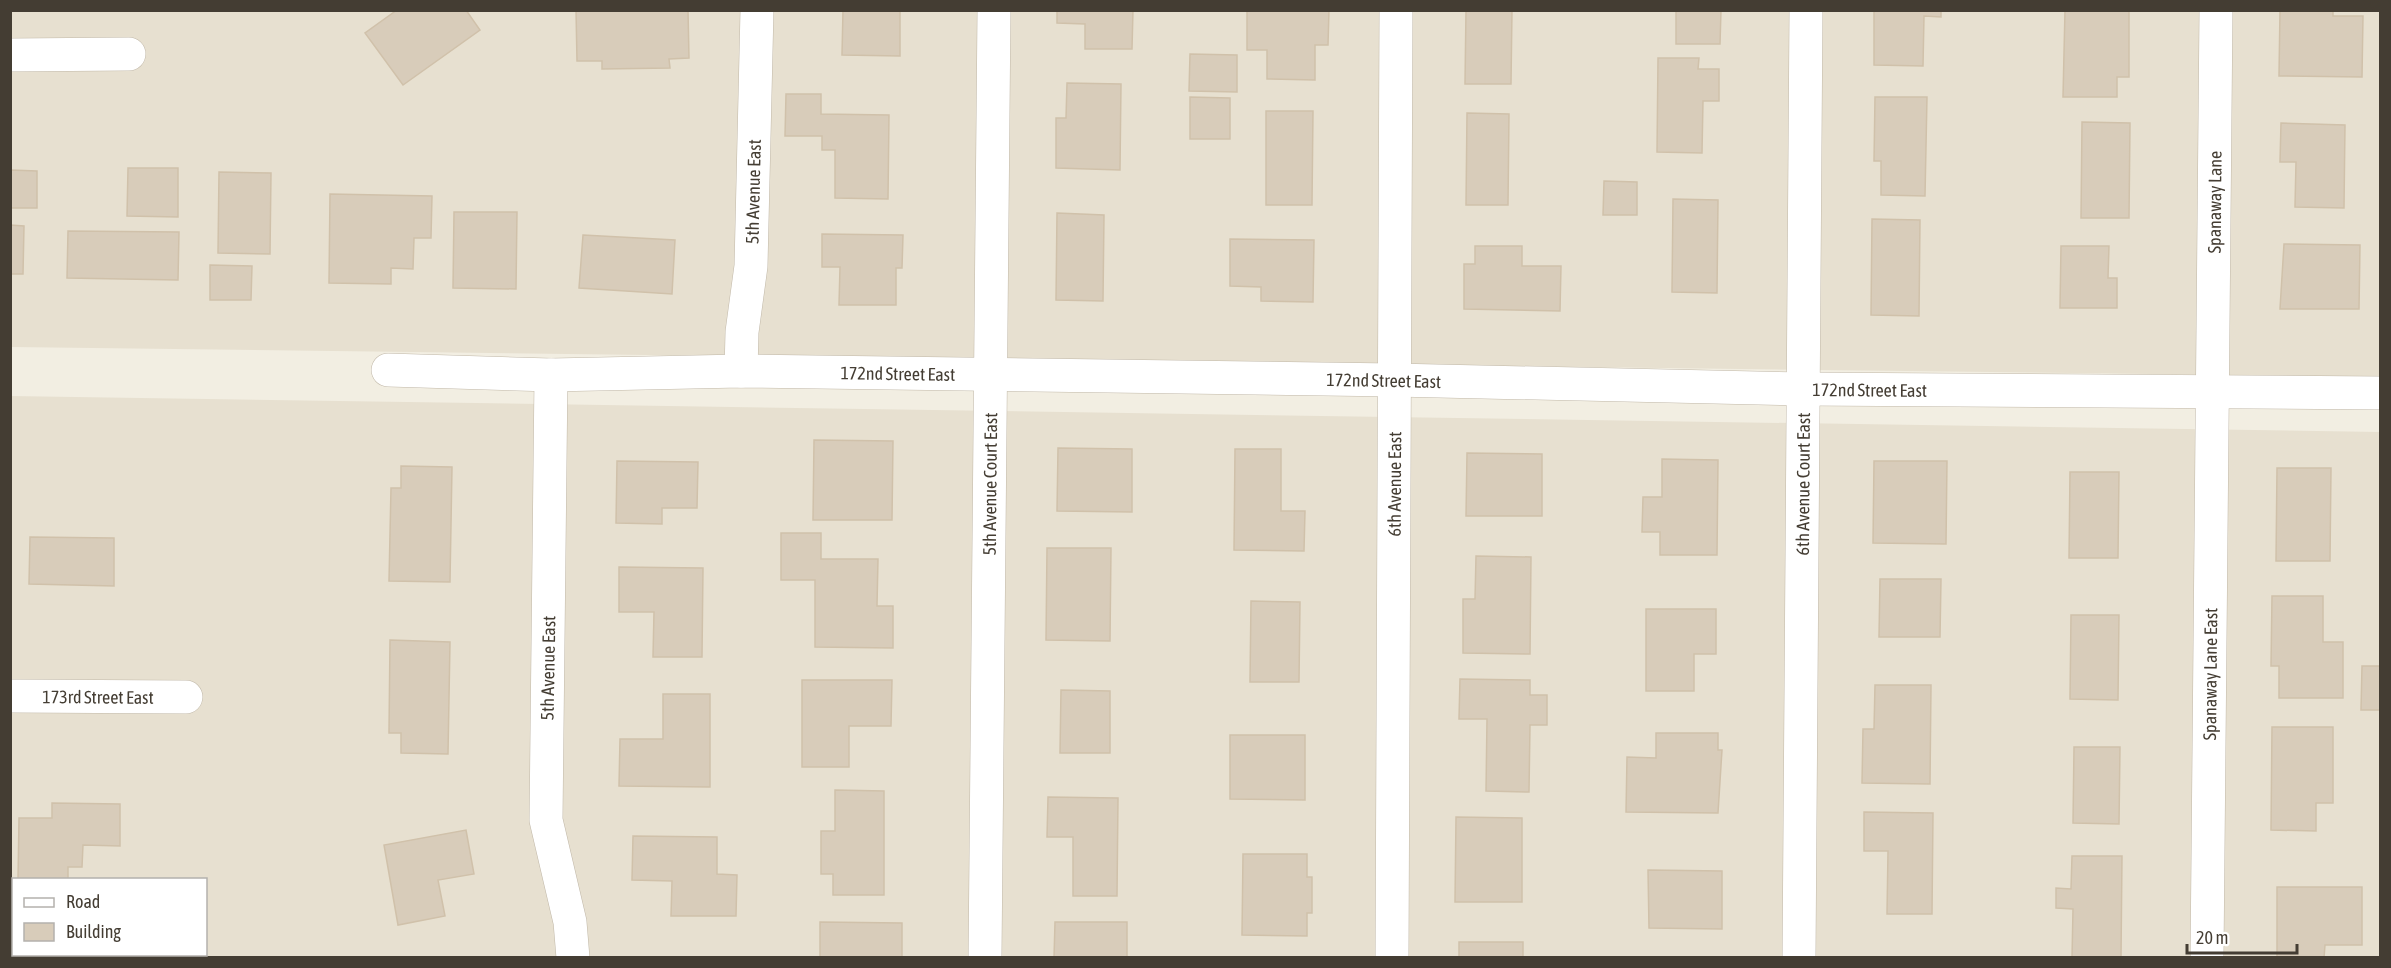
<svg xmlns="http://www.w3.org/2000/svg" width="2391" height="968" font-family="'Asap Condensed',sans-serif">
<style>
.residential{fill:#e7e0d0;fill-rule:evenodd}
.building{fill:#d8ccba;stroke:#d0c1aa;stroke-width:1.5}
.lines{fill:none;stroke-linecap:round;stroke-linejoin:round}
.minor-casing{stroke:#c1b8a8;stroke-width:34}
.tertiary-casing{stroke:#c1b8a8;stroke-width:34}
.minor{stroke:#fff;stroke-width:33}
.tertiary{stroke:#fff;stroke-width:33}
.labels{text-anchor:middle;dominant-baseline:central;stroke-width:4.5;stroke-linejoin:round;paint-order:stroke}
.street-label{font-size:18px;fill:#443d33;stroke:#fff}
</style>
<rect width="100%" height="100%" fill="#f2eee2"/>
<path class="residential" d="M 11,11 L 2380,11 L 2380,377 L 11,347 Z
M 10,396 L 2380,432 L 2380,957 L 11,957 ZM 14,880 L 206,880 L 206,954 L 14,954 Z"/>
<path class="building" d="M 397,10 L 466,10 L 480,30 L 403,85 L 365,33 Z
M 576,10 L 688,10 L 689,58 L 669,59 L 670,68 L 602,69 L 602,61 L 577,61 Z
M 843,10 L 900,10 L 900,56 L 842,55 Z
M 1057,10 L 1133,10 L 1132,49 L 1085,49 L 1085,24 L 1057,23 Z
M 1247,10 L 1329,10 L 1328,45 L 1315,45 L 1315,80 L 1267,79 L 1267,50 L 1247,50 Z
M 1466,10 L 1512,10 L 1511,84 L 1465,84 Z
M 1676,10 L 1721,10 L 1720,44 L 1676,44 Z
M 1874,10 L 1941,10 L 1941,17 L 1924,16 L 1923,66 L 1874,65 Z
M 2065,10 L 2129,10 L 2129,77 L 2117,77 L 2117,97 L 2063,97 Z
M 2280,10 L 2333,10 L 2333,16 L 2363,16 L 2362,77 L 2279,76 Z
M 1190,54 L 1237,55 L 1237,92 L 1189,91 Z
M 1658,58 L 1699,58 L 1698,69 L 1719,69 L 1719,101 L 1703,101 L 1702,153 L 1657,152 Z
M 1067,83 L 1121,84 L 1120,170 L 1056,168 L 1056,118 L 1066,118 Z
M 786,94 L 821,94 L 821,114 L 889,115 L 888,199 L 835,198 L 835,150 L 822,150 L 822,136 L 785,136 Z
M 1190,97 L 1230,98 L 1230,139 L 1190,139 Z
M 1875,97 L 1927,97 L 1925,196 L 1881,195 L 1881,161 L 1874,161 Z
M 1266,111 L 1313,111 L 1312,205 L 1266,205 Z
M 1467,113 L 1509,114 L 1508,205 L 1466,205 Z
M 2082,122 L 2130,123 L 2129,218 L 2081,218 Z
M 2281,123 L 2345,125 L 2344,208 L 2295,207 L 2296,162 L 2280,162 Z
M 128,168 L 178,168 L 178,217 L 127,216 Z
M 10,170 L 37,171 L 37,208 L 10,208 Z
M 219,172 L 271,173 L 270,254 L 218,253 Z
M 1604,181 L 1637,182 L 1637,215 L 1603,215 Z
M 330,194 L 432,196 L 431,238 L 414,238 L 413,269 L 391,268 L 391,284 L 329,283 Z
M 1673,199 L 1718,200 L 1717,293 L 1672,292 Z
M 454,212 L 517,212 L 516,289 L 453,288 Z
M 1057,213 L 1104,215 L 1103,301 L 1056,300 Z
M 1872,219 L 1920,220 L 1919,316 L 1871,315 Z
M 10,225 L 24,226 L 23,274 L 10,274 Z
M 68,231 L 179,232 L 178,280 L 67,278 Z
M 822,234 L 903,235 L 902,268 L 896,268 L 896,305 L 839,305 L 840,267 L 822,267 Z
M 583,235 L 675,240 L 672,294 L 579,288 Z
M 1230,239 L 1314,240 L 1313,302 L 1261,301 L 1261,287 L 1230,286 Z
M 2284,244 L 2360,245 L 2359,309 L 2280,309 Z
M 1475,246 L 1522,246 L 1522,266 L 1561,266 L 1560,311 L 1464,309 L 1464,264 L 1475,264 Z
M 2061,246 L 2109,246 L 2108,278 L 2117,278 L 2117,308 L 2060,308 Z
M 210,265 L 252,266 L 251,300 L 210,300 Z
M 814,440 L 893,441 L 892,520 L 813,520 Z
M 1058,448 L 1132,449 L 1132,512 L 1057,511 Z
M 1235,449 L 1281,449 L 1281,511 L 1305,511 L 1304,551 L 1234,550 Z
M 1467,453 L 1542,454 L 1542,516 L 1466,516 Z
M 1662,459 L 1718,460 L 1717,555 L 1660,555 L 1660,532 L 1642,532 L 1643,497 L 1662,497 Z
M 617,461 L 698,462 L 697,508 L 662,508 L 662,524 L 616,523 Z
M 1874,461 L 1947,461 L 1946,544 L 1873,543 Z
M 401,466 L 452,467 L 450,582 L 389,581 L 391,488 L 401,488 Z
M 2277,468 L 2331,468 L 2330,561 L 2276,561 Z
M 2070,472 L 2119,472 L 2118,558 L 2069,558 Z
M 781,533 L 821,533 L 821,559 L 878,559 L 877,606 L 893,606 L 893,648 L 815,647 L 815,580 L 781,580 Z
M 30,537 L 114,538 L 114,586 L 29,584 Z
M 1047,548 L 1111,548 L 1110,641 L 1046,640 Z
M 1476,556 L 1531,557 L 1530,654 L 1463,653 L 1463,599 L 1475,599 Z
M 619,567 L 703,568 L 702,657 L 653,657 L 654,612 L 619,612 Z
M 1880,579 L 1941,579 L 1940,637 L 1879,637 Z
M 2272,596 L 2323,596 L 2323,642 L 2343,642 L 2343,698 L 2279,698 L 2279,666 L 2271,666 Z
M 1251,601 L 1300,602 L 1299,682 L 1250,682 Z
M 1646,609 L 1716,609 L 1716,654 L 1694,654 L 1694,691 L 1646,691 Z
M 2071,615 L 2119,615 L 2118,700 L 2070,699 Z
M 390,640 L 450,642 L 448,754 L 401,753 L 401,733 L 389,733 Z
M 2362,666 L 2380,666 L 2380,710 L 2361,710 Z
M 1460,679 L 1530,680 L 1530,695 L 1547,695 L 1547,725 L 1530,725 L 1529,792 L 1486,791 L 1487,719 L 1459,719 Z
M 802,680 L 892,680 L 891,726 L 849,726 L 849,767 L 802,767 Z
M 1875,685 L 1931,685 L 1930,784 L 1862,783 L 1863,729 L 1874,729 Z
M 1061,690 L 1110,691 L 1110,753 L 1060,753 Z
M 663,694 L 710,694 L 710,787 L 619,786 L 620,739 L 663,739 Z
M 2272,727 L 2333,727 L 2333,803 L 2316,803 L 2316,831 L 2271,830 Z
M 1656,733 L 1718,733 L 1718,750 L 1722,750 L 1718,813 L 1626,812 L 1627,757 L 1656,758 Z
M 1230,735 L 1305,735 L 1305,800 L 1230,799 Z
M 2074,747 L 2120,747 L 2119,824 L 2073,823 Z
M 835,790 L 884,791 L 884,895 L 833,895 L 833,874 L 821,874 L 821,831 L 835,831 Z
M 1048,797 L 1118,798 L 1117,896 L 1073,896 L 1073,837 L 1047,837 Z
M 52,803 L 120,804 L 120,846 L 83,845 L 82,867 L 68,867 L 68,880 L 18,880 L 19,818 L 52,818 Z
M 1864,812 L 1933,813 L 1932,914 L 1887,914 L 1888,851 L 1864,851 Z
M 1456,817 L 1522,818 L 1522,902 L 1455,902 Z
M 466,830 L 474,874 L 438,880 L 445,916 L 398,925 L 384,845 Z
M 633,836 L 717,837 L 717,874 L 737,875 L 736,916 L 671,916 L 672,881 L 632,880 Z
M 1243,854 L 1307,854 L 1307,877 L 1312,877 L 1312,913 L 1307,913 L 1307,936 L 1242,935 Z
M 2072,856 L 2122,856 L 2121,958 L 2072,958 L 2073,909 L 2056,908 L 2056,888 L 2071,889 Z
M 1648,870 L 1722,871 L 1722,929 L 1649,928 Z
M 2277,887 L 2362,887 L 2362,945 L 2325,945 L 2324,958 L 2277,958 Z
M 820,922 L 902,923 L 902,958 L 820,958 Z
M 1055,922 L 1127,922 L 1127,958 L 1054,958 Z
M 1459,942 L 1523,942 L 1523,958 L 1459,958 Z"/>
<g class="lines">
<g class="minor-casing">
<g id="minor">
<path d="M 10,55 L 129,54"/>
<path id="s1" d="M 741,371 L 742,332 L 751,266 L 757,10"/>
<path d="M 551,375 L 546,820 L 570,922 L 573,958"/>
<path id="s2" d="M 10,696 L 186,697"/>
<path id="s3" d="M 985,958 L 994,10"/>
<path id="s4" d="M 1392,958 L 1396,10"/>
<path id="s5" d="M 1799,958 L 1806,10"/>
<path id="s6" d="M 2207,958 L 2216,10"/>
</g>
</g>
<g class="tertiary-casing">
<g id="tertiary">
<path id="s7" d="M 388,370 L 551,375 L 741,371 L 1394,380 L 1804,389 L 2380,393"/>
</g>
</g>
<use href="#minor" class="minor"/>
<use href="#tertiary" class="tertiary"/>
</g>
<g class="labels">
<g class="street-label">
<text stroke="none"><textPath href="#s1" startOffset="180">5th Avenue East</textPath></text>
<text stroke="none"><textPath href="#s6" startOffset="756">Spanaway Lane</textPath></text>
<text stroke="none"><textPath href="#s7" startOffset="510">172nd Street East</textPath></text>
<text stroke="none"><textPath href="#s7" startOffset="996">172nd Street East</textPath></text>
<text stroke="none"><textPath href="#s7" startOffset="1482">172nd Street East</textPath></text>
<text stroke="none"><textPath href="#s3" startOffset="474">5th Avenue Court East</textPath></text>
<text stroke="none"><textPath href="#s4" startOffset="474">6th Avenue East</textPath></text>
<text stroke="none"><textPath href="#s5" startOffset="474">6th Avenue Court East</textPath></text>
<text transform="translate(548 668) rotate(-89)">5th Avenue East</text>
<text stroke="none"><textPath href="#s6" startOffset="284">Spanaway Lane East</textPath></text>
<text stroke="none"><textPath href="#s2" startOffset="88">173rd Street East</textPath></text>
</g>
</g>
<rect width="2391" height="968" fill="none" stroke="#443d33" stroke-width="24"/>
<rect x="12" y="878" width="195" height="78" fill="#ffffff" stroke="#b4b1ad" stroke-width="1.5"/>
<rect x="24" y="898" width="30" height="9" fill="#ffffff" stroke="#b4b1ad" stroke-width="1.5"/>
<text x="66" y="908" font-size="18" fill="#443d33">Road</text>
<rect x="24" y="923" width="30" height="18" fill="#d8ccba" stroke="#b4b1ad" stroke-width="1.5"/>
<text x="66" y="938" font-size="18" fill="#443d33">Building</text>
<path d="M2187 944v9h110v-9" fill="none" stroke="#443d33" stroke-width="3"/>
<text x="2196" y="944" font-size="18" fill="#443d33" stroke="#ffffff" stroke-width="4.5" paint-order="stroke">20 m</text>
</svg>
